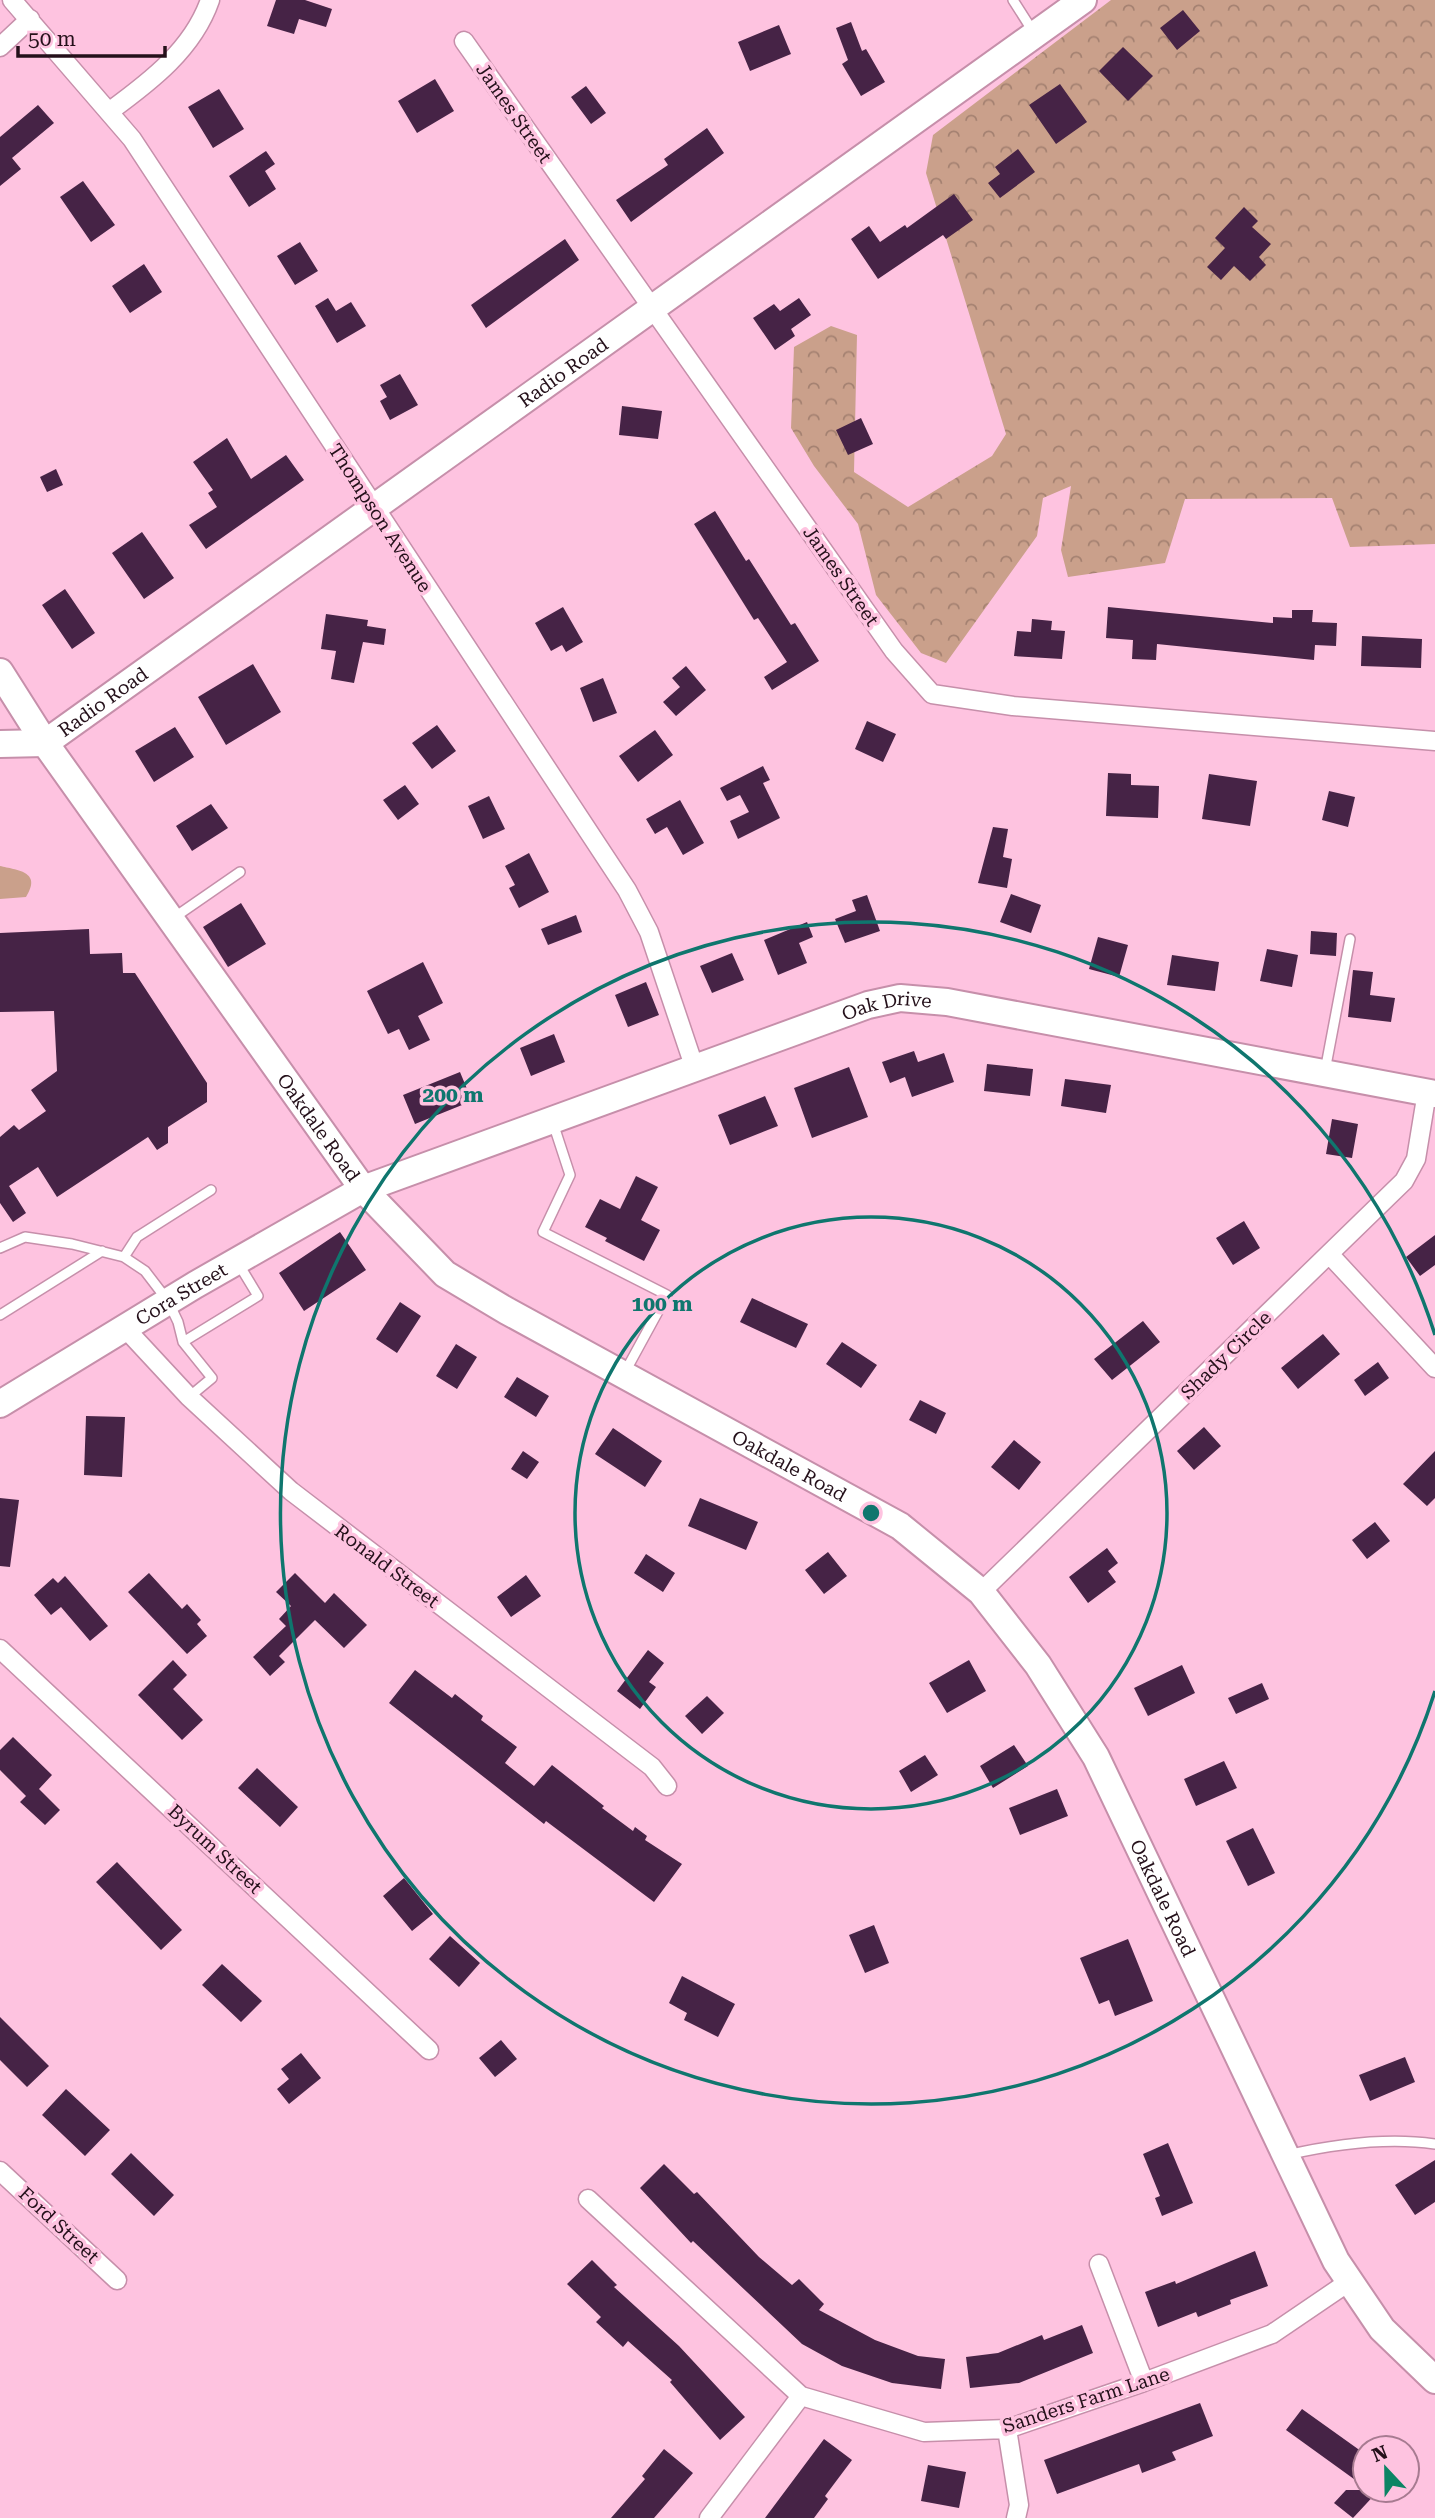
<svg xmlns="http://www.w3.org/2000/svg" width="1435" height="2518" font-family="'Roboto Serif',serif">
<style>
.forest{fill:url(#forest-crowns)}
.green{fill:#caa08b}
.building{fill:#462346}
.lines{fill:none;stroke-linecap:round;stroke-linejoin:round}
.lane-casing{stroke:#c68faa;stroke-width:12}
.street-casing{stroke:#c68faa;stroke-width:21}
.secondary-casing{stroke:#c68faa;stroke-width:30}
.lane{stroke:#fff;stroke-width:9}
.street{stroke:#fff;stroke-width:18}
.secondary{stroke:#fff;stroke-width:26}
.ring{fill:none;stroke:#0f766e;stroke-width:3.5}
.labels{text-anchor:middle;dominant-baseline:central;stroke-width:7;stroke-linejoin:round;paint-order:stroke}
.street-label{font-size:19px;fill:#24101a;stroke:#fec3e0}
.centre{fill:#0f766e;stroke:#fec3e0;stroke-width:3.5}
.ring-label{font-size:21px;text-anchor:middle;font-weight:bold;fill:#0f766e;stroke:#fec3e0;stroke-width:7;stroke-linejoin:round;paint-order:stroke}
</style>
<defs>
<pattern id="forest-crowns" width="20" height="18" patternUnits="userSpaceOnUse" patternTransform="scale(1.75)"><rect width="20" height="18" fill="#caa08b"/><path d="M2 6a3 3 0 1 1 6 0M12 15a3 3 0 1 1 6 0" fill="none" stroke="#a48171"/></pattern>
</defs>
<rect width="100%" height="100%" fill="#fec3e0"/>
<path class="forest" d="M 1111,0 L 1435,0 L 1435,544 L 1350,547 L 1332,498 L 1185,499 L 1165,563 L 1068,577 L 1061,550 L 1071,486 L 1043,498 L 1037,536 L 946,663 L 921,653 L 876,595 L 858,524 L 814,466 L 791,428 L 794,347 L 831,326 L 857,335 L 854,472 L 908,507 L 992,456 L 1006,434 L 926,173 L 933,135 Z"/>
<path class="green" d="M 0,866 C 16,870 43,871 26,897 L 0,899 Z"/>
<path class="building" d="M 276,0 L 305,0 L 332,9 L 326,27 L 299,19 L 294,34 L 267,26 Z
M 1183,10 L 1200,31 L 1177,50 L 1160,28 Z
M 851,22 L 862,51 L 866,49 L 885,82 L 861,96 L 842,64 L 848,60 L 836,28 Z
M 779,25 L 791,54 L 750,71 L 738,42 Z
M 1123,47 L 1153,76 L 1128,101 L 1099,71 Z
M 435,79 L 454,111 L 417,133 L 398,101 Z
M 1060,84 L 1087,122 L 1056,144 L 1029,105 Z
M 586,86 L 606,113 L 591,124 L 571,97 Z
M 219,89 L 244,129 L 213,148 L 188,107 Z
M 38,105 L 54,123 L 12,158 L 21,169 L 0,186 L 0,137 Z
M 707,128 L 724,153 L 631,222 L 616,200 L 668,165 L 664,159 Z
M 1018,149 L 1035,172 L 1000,198 L 988,183 L 1000,174 L 995,167 Z
M 266,151 L 275,164 L 265,171 L 276,189 L 249,207 L 229,176 Z
M 83,181 L 115,225 L 91,242 L 60,197 Z
M 954,194 L 973,220 L 946,239 L 943,235 L 878,279 L 851,239 L 869,226 L 880,242 L 905,225 L 907,228 Z
M 1244,207 L 1258,221 L 1252,227 L 1271,244 L 1259,257 L 1266,265 L 1250,281 L 1234,266 L 1221,280 L 1207,267 L 1225,248 L 1215,238 Z
M 565,239 L 579,260 L 486,328 L 471,305 Z
M 300,242 L 318,271 L 295,285 L 277,256 Z
M 144,264 L 162,292 L 130,313 L 112,286 Z
M 328,298 L 336,311 L 351,302 L 366,326 L 337,343 L 315,306 Z
M 799,298 L 811,315 L 791,329 L 795,336 L 775,350 L 753,318 L 774,304 L 780,311 Z
M 400,374 L 418,405 L 390,420 L 380,401 L 387,397 L 380,385 Z
M 622,406 L 662,411 L 658,439 L 619,435 Z
M 861,418 L 873,444 L 848,455 L 836,430 Z
M 227,438 L 251,479 L 286,455 L 304,480 L 206,549 L 189,525 L 217,507 L 208,493 L 213,490 L 193,462 Z
M 56,469 L 63,485 L 47,492 L 40,477 Z
M 715,511 L 746,561 L 749,559 L 791,625 L 795,623 L 819,661 L 772,690 L 764,677 L 787,662 L 758,618 L 754,620 L 694,524 Z
M 142,532 L 174,578 L 144,599 L 112,553 Z
M 65,589 L 95,633 L 72,649 L 42,605 Z
M 563,607 L 583,642 L 566,652 L 562,645 L 551,651 L 535,623 Z
M 1108,607 L 1273,623 L 1273,617 L 1292,618 L 1292,610 L 1313,610 L 1312,622 L 1337,623 L 1336,646 L 1315,645 L 1314,660 L 1157,644 L 1156,660 L 1132,659 L 1133,640 L 1106,638 Z
M 326,614 L 368,620 L 367,626 L 386,629 L 384,645 L 363,642 L 354,683 L 331,679 L 336,651 L 321,649 Z
M 1032,619 L 1052,621 L 1051,630 L 1065,631 L 1062,659 L 1014,656 L 1017,631 L 1031,632 Z
M 1362,636 L 1422,639 L 1421,668 L 1361,666 Z
M 253,664 L 281,712 L 226,745 L 198,697 Z
M 686,666 L 706,690 L 676,716 L 663,702 L 680,687 L 672,678 Z
M 603,678 L 617,713 L 593,722 L 580,688 Z
M 867,721 L 896,734 L 883,762 L 855,749 Z
M 437,725 L 456,751 L 432,769 L 412,743 Z
M 175,727 L 194,757 L 154,782 L 135,751 Z
M 655,730 L 673,755 L 638,782 L 619,756 Z
M 763,766 L 770,780 L 763,783 L 780,818 L 738,839 L 730,821 L 749,812 L 740,795 L 727,801 L 720,788 Z
M 1108,773 L 1131,774 L 1131,785 L 1159,786 L 1158,818 L 1106,816 Z
M 1209,774 L 1257,781 L 1250,826 L 1202,819 Z
M 405,785 L 419,804 L 398,820 L 383,800 Z
M 1329,791 L 1355,797 L 1348,827 L 1322,820 Z
M 489,796 L 505,829 L 483,839 L 468,806 Z
M 680,800 L 704,843 L 683,855 L 667,827 L 655,834 L 646,819 Z
M 211,804 L 228,828 L 192,851 L 176,826 Z
M 993,827 L 1008,829 L 1003,857 L 1012,859 L 1007,888 L 978,883 Z
M 529,853 L 549,892 L 519,908 L 509,888 L 515,885 L 505,866 Z
M 1011,894 L 1041,905 L 1031,933 L 1000,922 Z
M 867,895 L 880,931 L 845,943 L 835,919 L 856,911 L 852,900 Z
M 241,903 L 266,944 L 228,967 L 203,927 Z
M 576,915 L 582,932 L 548,945 L 541,929 Z
M 807,922 L 813,937 L 799,943 L 807,963 L 778,975 L 764,940 Z
M 89,929 L 90,954 L 122,953 L 123,973 L 135,973 L 207,1083 L 207,1102 L 168,1127 L 168,1143 L 157,1150 L 148,1137 L 57,1197 L 38,1167 L 9,1186 L 26,1213 L 13,1222 L 0,1203 L 0,1137 L 14,1125 L 19,1130 L 46,1111 L 31,1090 L 57,1071 L 54,1011 L 0,1012 L 0,933 Z
M 1311,931 L 1337,933 L 1336,956 L 1310,954 Z
M 1098,937 L 1128,945 L 1119,977 L 1089,969 Z
M 1267,949 L 1298,955 L 1292,987 L 1260,981 Z
M 732,953 L 744,980 L 712,993 L 700,966 Z
M 1172,955 L 1219,962 L 1215,991 L 1167,985 Z
M 423,962 L 443,1003 L 418,1016 L 430,1040 L 409,1050 L 399,1029 L 388,1034 L 367,991 Z
M 1353,970 L 1373,972 L 1370,995 L 1395,998 L 1391,1022 L 1348,1017 Z
M 646,982 L 659,1015 L 628,1027 L 615,995 Z
M 554,1034 L 565,1062 L 531,1076 L 520,1048 Z
M 914,1051 L 918,1062 L 944,1053 L 954,1082 L 912,1097 L 905,1077 L 890,1083 L 882,1062 Z
M 987,1064 L 1033,1069 L 1030,1096 L 984,1091 Z
M 849,1067 L 868,1117 L 812,1138 L 794,1088 Z
M 460,1072 L 472,1101 L 415,1124 L 403,1095 Z
M 1065,1079 L 1111,1085 L 1106,1113 L 1061,1106 Z
M 765,1096 L 778,1126 L 730,1145 L 718,1115 Z
M 1332,1119 L 1358,1124 L 1352,1158 L 1326,1154 Z
M 636,1176 L 658,1187 L 641,1220 L 660,1230 L 644,1261 L 605,1241 L 607,1238 L 585,1227 L 600,1199 L 620,1209 Z
M 1244,1221 L 1260,1248 L 1233,1265 L 1216,1238 Z
M 340,1232 L 366,1270 L 304,1311 L 279,1273 Z
M 1435,1235 L 1435,1265 L 1420,1276 L 1406,1257 Z
M 752,1298 L 808,1324 L 796,1348 L 740,1322 Z
M 400,1302 L 421,1316 L 397,1353 L 376,1339 Z
M 1143,1321 L 1160,1342 L 1112,1380 L 1094,1359 Z
M 1323,1334 L 1340,1354 L 1298,1389 L 1281,1368 Z
M 842,1342 L 877,1365 L 861,1388 L 826,1364 Z
M 456,1344 L 477,1357 L 457,1389 L 436,1376 Z
M 1378,1362 L 1389,1378 L 1365,1396 L 1354,1380 Z
M 517,1377 L 549,1396 L 536,1417 L 504,1397 Z
M 920,1400 L 946,1413 L 936,1434 L 909,1420 Z
M 86,1416 L 125,1417 L 122,1477 L 84,1475 Z
M 1204,1427 L 1221,1446 L 1194,1470 L 1177,1451 Z
M 613,1428 L 662,1461 L 645,1487 L 595,1454 Z
M 1014,1440 L 1041,1462 L 1019,1490 L 991,1467 Z
M 523,1451 L 539,1462 L 527,1479 L 511,1469 Z
M 1435,1451 L 1435,1498 L 1427,1506 L 1403,1484 Z
M 0,1498 L 19,1500 L 10,1567 L 0,1566 Z
M 700,1498 L 758,1522 L 746,1550 L 688,1526 Z
M 1375,1522 L 1390,1541 L 1367,1559 L 1352,1540 Z
M 1107,1548 L 1118,1563 L 1108,1571 L 1116,1582 L 1088,1603 L 1069,1577 Z
M 828,1552 L 847,1576 L 824,1594 L 805,1570 Z
M 646,1554 L 675,1573 L 663,1592 L 634,1573 Z
M 149,1573 L 182,1609 L 187,1604 L 201,1620 L 197,1624 L 207,1636 L 187,1654 L 128,1592 Z
M 295,1573 L 325,1603 L 334,1593 L 367,1625 L 344,1648 L 315,1620 L 279,1656 L 285,1662 L 270,1676 L 253,1657 L 286,1626 L 279,1619 L 291,1606 L 276,1592 Z
M 526,1575 L 541,1596 L 511,1617 L 497,1597 Z
M 65,1576 L 108,1626 L 90,1641 L 61,1607 L 51,1615 L 34,1595 L 53,1578 L 58,1583 Z
M 648,1650 L 664,1663 L 649,1682 L 656,1687 L 640,1709 L 617,1691 Z
M 173,1660 L 187,1675 L 173,1689 L 203,1720 L 182,1740 L 138,1695 Z
M 969,1660 L 986,1691 L 947,1713 L 929,1683 Z
M 1182,1665 L 1195,1693 L 1148,1716 L 1134,1688 Z
M 415,1670 L 452,1698 L 455,1694 L 483,1716 L 481,1720 L 517,1747 L 505,1763 L 534,1786 L 552,1765 L 604,1806 L 602,1808 L 633,1831 L 635,1827 L 647,1836 L 645,1840 L 682,1864 L 654,1902 L 546,1821 L 544,1824 L 389,1703 Z
M 1262,1683 L 1269,1699 L 1236,1714 L 1228,1698 Z
M 707,1696 L 724,1713 L 702,1734 L 685,1716 Z
M 13,1737 L 52,1775 L 39,1789 L 60,1810 L 45,1825 L 20,1802 L 26,1796 L 0,1770 L 0,1750 Z
M 1014,1745 L 1028,1766 L 993,1788 L 980,1766 Z
M 925,1755 L 938,1775 L 911,1792 L 899,1771 Z
M 1224,1761 L 1237,1788 L 1196,1806 L 1184,1779 Z
M 257,1768 L 298,1807 L 280,1827 L 238,1788 Z
M 1057,1789 L 1068,1816 L 1020,1835 L 1009,1808 Z
M 1253,1828 L 1275,1873 L 1248,1886 L 1226,1841 Z
M 117,1862 L 182,1930 L 161,1950 L 96,1882 Z
M 404,1878 L 433,1914 L 412,1931 L 383,1896 Z
M 874,1925 L 889,1963 L 865,1973 L 849,1935 Z
M 450,1936 L 480,1963 L 459,1987 L 429,1959 Z
M 1128,1939 L 1153,2001 L 1115,2016 L 1109,2000 L 1099,2004 L 1080,1958 Z
M 222,1964 L 262,2001 L 241,2022 L 202,1985 Z
M 682,1976 L 735,2004 L 718,2037 L 684,2020 L 687,2013 L 669,2003 Z
M 0,2017 L 49,2066 L 27,2087 L 0,2060 Z
M 501,2040 L 517,2059 L 495,2077 L 479,2058 Z
M 301,2053 L 321,2078 L 289,2104 L 277,2089 L 289,2079 L 281,2069 Z
M 1405,2057 L 1415,2082 L 1370,2101 L 1359,2075 Z
M 66,2089 L 110,2130 L 85,2156 L 42,2115 Z
M 1168,2143 L 1193,2203 L 1162,2216 L 1155,2198 L 1160,2196 L 1143,2154 Z
M 131,2153 L 174,2195 L 154,2216 L 111,2174 Z
M 1435,2160 L 1435,2202 L 1415,2215 L 1395,2185 Z
M 664,2164 L 694,2194 L 697,2192 L 759,2257 L 792,2285 L 799,2279 L 824,2304 L 819,2310 L 875,2340 L 918,2356 L 945,2359 L 941,2389 L 892,2383 L 842,2366 L 802,2344 L 693,2241 L 691,2243 L 640,2188 Z
M 1255,2251 L 1268,2286 L 1230,2300 L 1231,2304 L 1198,2317 L 1196,2312 L 1158,2327 L 1145,2292 L 1175,2281 L 1176,2284 Z
M 592,2260 L 617,2285 L 614,2287 L 679,2346 L 745,2417 L 720,2440 L 670,2382 L 672,2380 L 628,2341 L 623,2347 L 596,2322 L 601,2317 L 567,2284 Z
M 1082,2325 L 1093,2353 L 1019,2383 L 970,2388 L 966,2357 L 998,2353 L 1042,2335 L 1044,2340 Z
M 1200,2403 L 1213,2436 L 1172,2452 L 1176,2460 L 1142,2473 L 1139,2464 L 1057,2494 L 1044,2460 Z
M 1302,2409 L 1365,2454 L 1365,2487 L 1286,2430 Z
M 824,2439 L 852,2460 L 825,2496 L 828,2499 L 814,2518 L 765,2518 Z
M 664,2449 L 693,2473 L 654,2518 L 611,2518 L 645,2479 L 642,2476 Z
M 928,2465 L 966,2472 L 959,2508 L 921,2501 Z
M 1346,2490 L 1379,2490 L 1353,2518 L 1334,2503 Z"/>
<g class="lines">
<g class="lane-casing">
<path id="lane" d="M 1013,0 L 1034,33
M 172,919 L 240,872
M 1325,1071 L 1350,939
M 553,1123 L 570,1175 L 543,1232 L 667,1295 L 625,1372
M 0,1248 L 25,1237 L 72,1244 L 124,1257 L 145,1271 L 168,1301 L 178,1322 L 183,1342 L 212,1378 L 189,1397
M 124,1257 L 137,1237 L 211,1190
M 0,1315 L 102,1251
M 183,1342 L 258,1296 L 238,1263
M 1287,2155 C 1335,2144 1386,2137 1435,2144"/>
</g>
<g class="street-casing">
<path id="street" d="M 12,0 L 132,139 L 627,890 L 649,932 L 694,1066
M 464,41 L 894,651 L 932,694 L 1013,706 L 1435,741
M 0,47 L 30,19
M 110,111 C 151,81 193,49 210,0
M 1330,1255 L 1435,1368
M 124,1327 L 189,1397 L 291,1491 L 652,1767 L 667,1786
M 981,1592 L 1404,1181 L 1416,1159 L 1427,1092
M 0,1649 L 429,2050
M 0,2171 L 117,2280
M 588,2199 L 801,2396 L 924,2432 L 1007,2429 L 1144,2382 L 1272,2334 L 1350,2281
M 1099,2264 L 1144,2382
M 1007,2429 L 1019,2505 L 1016,2518
M 709,2518 L 801,2396"/>
</g>
<g class="secondary-casing">
<g id="secondary">
<path id="s1" d="M 0,672 L 45,743 L 363,1189 L 445,1274 L 507,1311 L 900,1526 L 981,1592 L 1038,1665 L 1096,1757 L 1336,2261 L 1382,2329 L 1435,2380"/>
<path id="s2" d="M 0,744 L 45,743 L 1083,0"/>
<path id="s3" d="M 0,1404 L 195,1285 L 363,1189 L 868,1005 L 900,998 L 947,1002 L 1435,1094"/>
</g>
</g>
<use href="#lane" class="lane"/>
<use href="#street" class="street"/>
<use href="#secondary" class="secondary"/>
</g>
<g class="ring">
<circle cx="871" cy="1513" r="296"/>
<path d="M1435 1691A591 591 0 1 1 1435 1335"/>
</g>
<g class="labels">
<g class="street-label">
<text transform="translate(514 113) rotate(55)">James Street</text>
<text stroke="none"><textPath href="#s2" startOffset="682">Radio Road</textPath></text>
<text transform="translate(380 518) rotate(57)">Thompson Avenue</text>
<text transform="translate(841 576) rotate(55)">James Street</text>
<text stroke="none"><textPath href="#s2" startOffset="116">Radio Road</textPath></text>
<text stroke="none"><textPath href="#s3" startOffset="978">Oak Drive</textPath></text>
<text stroke="none"><textPath href="#s1" startOffset="556">Oakdale Road</textPath></text>
<text stroke="none"><textPath href="#s3" startOffset="212">Cora Street</textPath></text>
<text transform="translate(1226 1355) rotate(-44)">Shady Circle</text>
<text stroke="none"><textPath href="#s1" startOffset="1144">Oakdale Road</textPath></text>
<text transform="translate(387 1566) rotate(37)">Ronald Street</text>
<text transform="translate(215 1849) rotate(43)">Byrum Street</text>
<text stroke="none"><textPath href="#s1" startOffset="1732">Oakdale Road</textPath></text>
<text transform="translate(59 2225) rotate(43)">Ford Street</text>
<text transform="translate(1086 2400) rotate(-18)">Sanders Farm Lane</text>
</g>
</g>
<circle cx="871" cy="1513" r="10" class="centre"/>
<g class="ring-label">
<text x="453" y="1102">200 m</text>
<text x="662" y="1311">100 m</text>
</g>
<g transform="translate(1386 2469) rotate(338)"><circle r="33" fill="#fec3e0" stroke="#a77b91" stroke-width="2"/>
<path d="M0-5L12 26L0 18L-12 26Z" fill="#0c8464"/>
<text y="-10" font-size="19" font-weight="bold" text-anchor="middle" fill="#24101a">N</text>
</g>
<path d="M18 46v10h147v-10" fill="none" stroke="#24101a" stroke-width="3.5"/>
<text x="28" y="46" font-size="21" fill="#24101a" stroke="#fec3e0" stroke-width="5" paint-order="stroke">50 m</text>
</svg>
